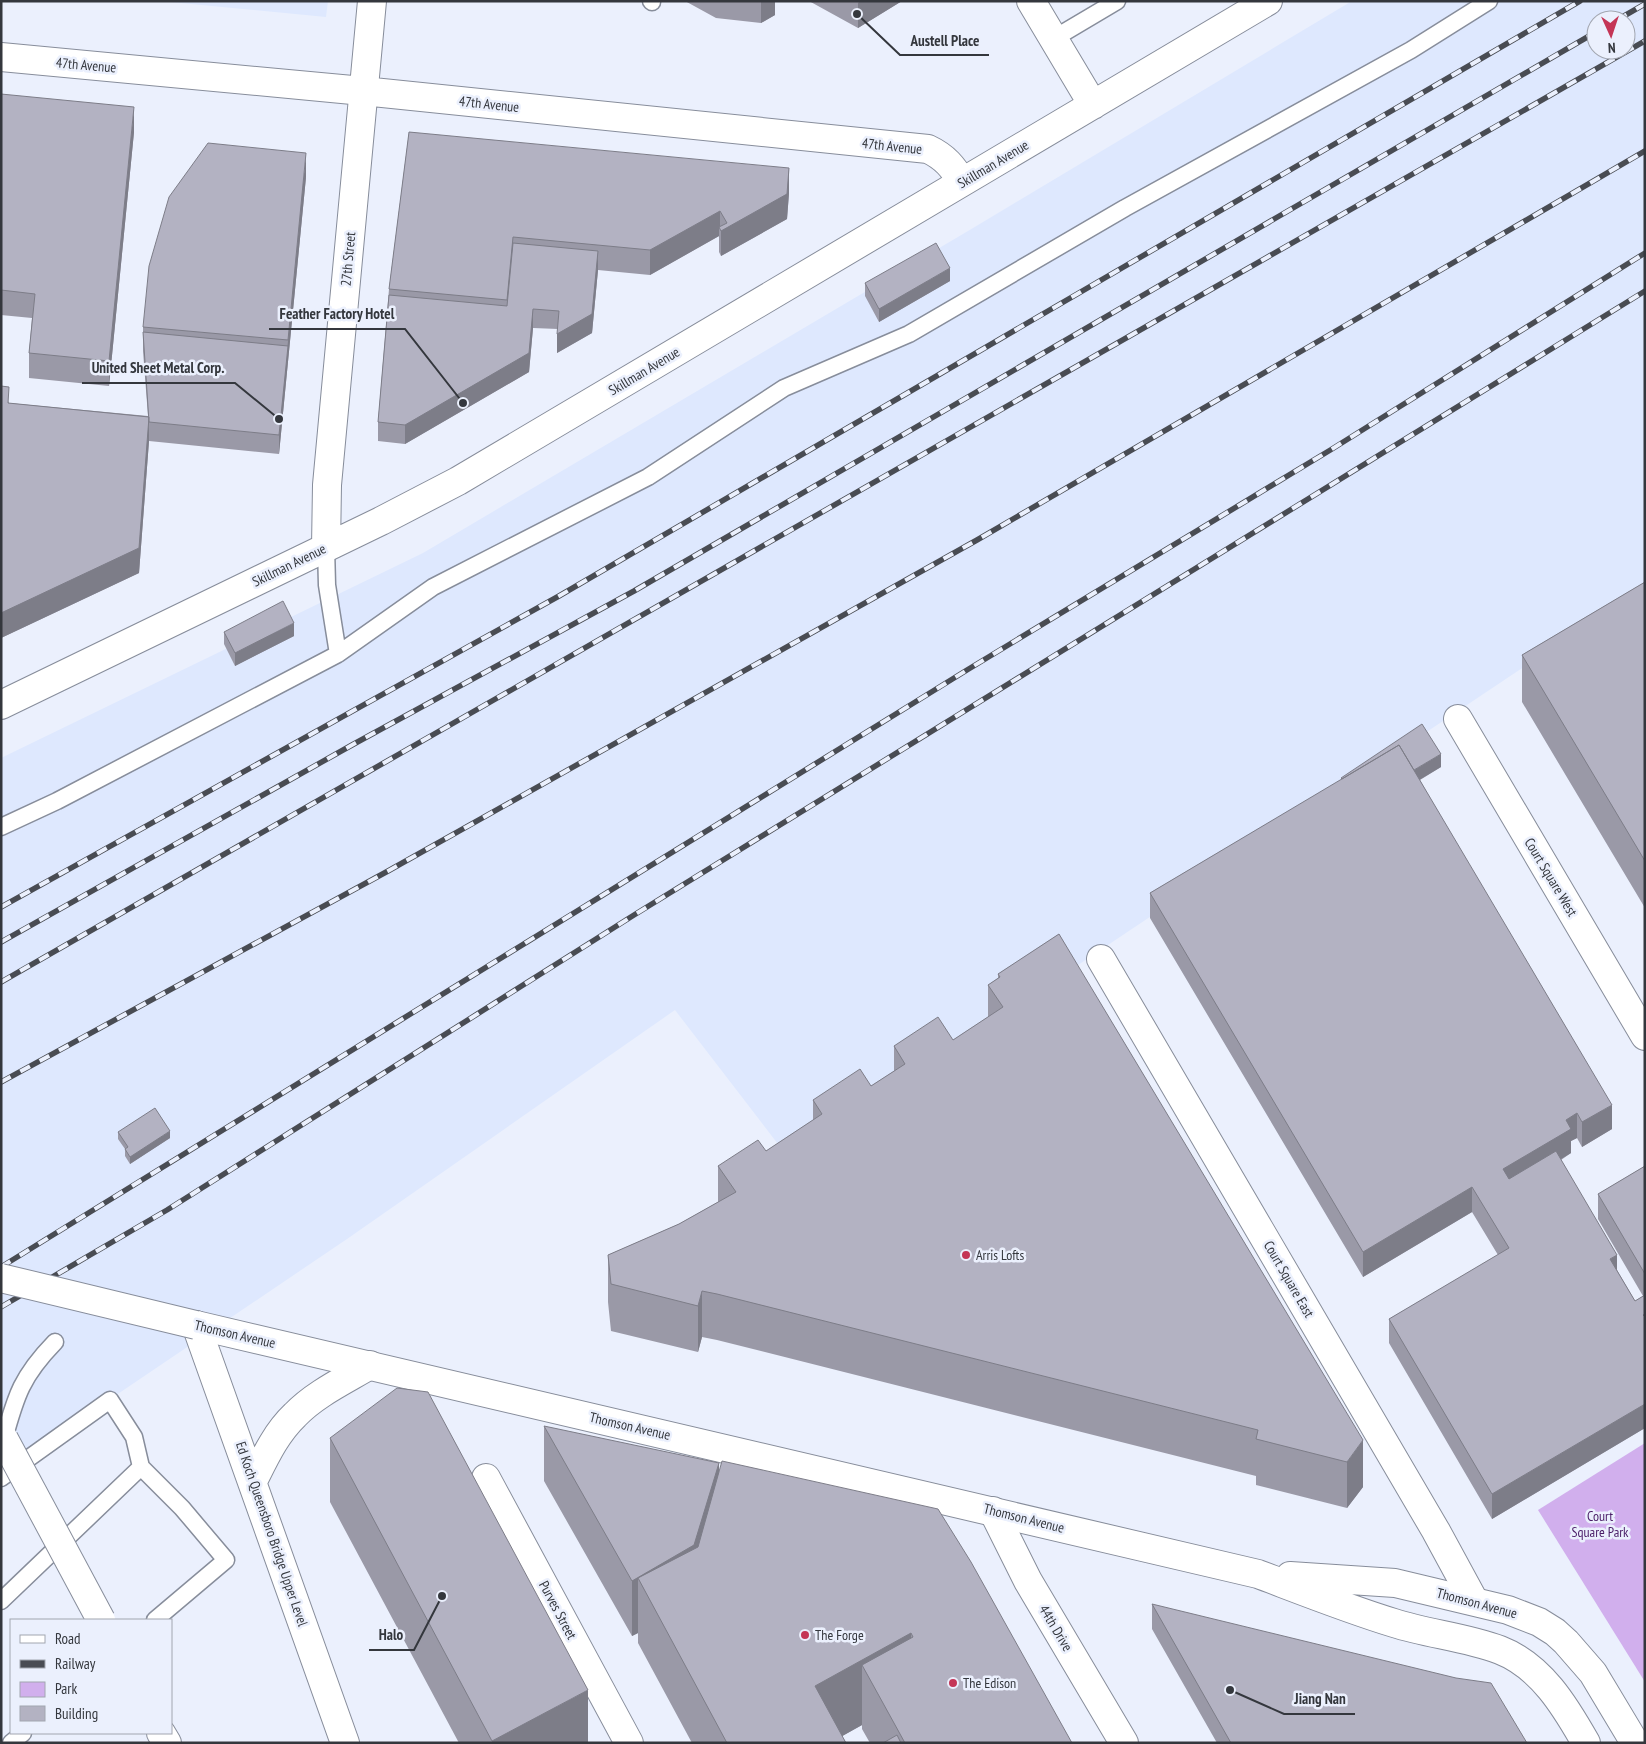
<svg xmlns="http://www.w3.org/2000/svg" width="1646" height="1744" font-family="'PT Sans Narrow',sans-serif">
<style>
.built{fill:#dee8fe;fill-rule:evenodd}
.green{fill:#d1afed}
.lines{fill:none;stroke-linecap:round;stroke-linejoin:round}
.lane-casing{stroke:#878d9b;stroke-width:19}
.street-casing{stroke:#878d9b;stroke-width:30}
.secondary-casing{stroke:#878d9b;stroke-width:30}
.primary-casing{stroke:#878d9b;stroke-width:30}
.highway-casing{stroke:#878d9b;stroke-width:30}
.lane{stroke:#fff;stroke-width:16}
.street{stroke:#fff;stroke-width:28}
.secondary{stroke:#fff;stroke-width:28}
.primary{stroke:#fff;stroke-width:28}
.highway{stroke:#fff;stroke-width:28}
.rail-casing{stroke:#494c53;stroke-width:5.5}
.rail{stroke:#ebf0fd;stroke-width:4;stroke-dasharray:11;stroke-linecap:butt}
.primary-bridge-casing{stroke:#878d9b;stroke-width:30;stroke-linecap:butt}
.highway-bridge-casing{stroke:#878d9b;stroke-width:30;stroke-linecap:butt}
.primary-bridge{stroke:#fff;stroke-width:28}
.highway-bridge{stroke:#fff;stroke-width:28}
.wall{fill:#9a99a7}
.shaded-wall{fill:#7d7d88}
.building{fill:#b3b2c2;stroke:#7d7d88}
.poi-dot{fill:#c43556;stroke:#ebf0fd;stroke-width:2}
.labels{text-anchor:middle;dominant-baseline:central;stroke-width:5;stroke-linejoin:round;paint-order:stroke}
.street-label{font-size:14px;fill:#34373d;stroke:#ebf0fd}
.poi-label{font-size:14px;fill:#34373d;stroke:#ebf0fd;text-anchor:start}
.park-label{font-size:14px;fill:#4a1d67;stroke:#ebf0fd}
.leader{fill:none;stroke:#34373d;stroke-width:2}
.callout-dot{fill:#34373d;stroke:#ebf0fd;stroke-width:2}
.callout-label{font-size:15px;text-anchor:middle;font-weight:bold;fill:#34373d;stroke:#ebf0fd;stroke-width:5;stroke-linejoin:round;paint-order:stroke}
</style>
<rect width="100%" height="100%" fill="#ebf0fd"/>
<path class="built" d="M 160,1 L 328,1 L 326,17 Z
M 1352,1 L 1645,1 L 1645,586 L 849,1118 L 791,1161 L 675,1010 L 347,1239 L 1,1473 L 1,758 L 423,553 L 968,231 ZM 1596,20 L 1626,20 L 1626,50 L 1596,50 Z"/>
<path class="green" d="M 1645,1443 L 1645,1682 L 1538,1510 Z"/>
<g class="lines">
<g class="lane-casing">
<path id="lane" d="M 651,1 L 652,2
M 1053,39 L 1117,1
M 326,547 L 327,585 L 338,654
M 1,827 L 57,801 L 338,654 L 433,587 L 648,477 L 784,388 L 909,334 L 1125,208 L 1411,50 L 1489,1
M 4,1439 C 16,1395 22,1376 55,1342
M 1,1478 L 110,1400 L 134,1437 L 141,1467 L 182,1508 L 226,1560 L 155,1620
M 1,1601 L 141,1467
M 11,1743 L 23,1733"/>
</g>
<g class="street-casing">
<path id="street" d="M 1031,1 L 1093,105
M 1,57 L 363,91 L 928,149 C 945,157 953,167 962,182
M 326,547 L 327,485 L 372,1
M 1,705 L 381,521 L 458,481 L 1268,1
M 1458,719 L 1645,1036
M 1101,959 L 1436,1531 L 1474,1601
M 486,1478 L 629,1743"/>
</g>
<g class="secondary-casing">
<path id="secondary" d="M 993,1511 L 1028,1581 L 1124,1743"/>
</g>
<g class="primary-casing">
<path id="primary" d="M 196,1325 L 1258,1574 C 1303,1591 1348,1609 1394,1623 C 1428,1634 1466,1637 1500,1650 C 1541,1666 1565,1706 1586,1743
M 1290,1576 L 1395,1583 L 1508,1610 L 1539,1622 L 1555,1632 L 1566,1642 L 1593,1673 L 1635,1743"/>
</g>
<g class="highway-casing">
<path id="highway" d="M 196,1325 L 345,1743
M 253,1481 C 265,1457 276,1433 295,1415 C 315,1394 345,1380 370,1365
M 161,1733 L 167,1743"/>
</g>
<use href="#lane" class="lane"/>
<use href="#street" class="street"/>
<use href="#secondary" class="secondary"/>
<use href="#primary" class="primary"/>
<use href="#highway" class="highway"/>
<g class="rail-casing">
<path id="rail" d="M 1617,20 L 1645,4
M 1,907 L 559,596 L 1580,1
M 1,942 L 352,745 L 634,591 L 1596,32
M 1,982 L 1645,41
M 1,1082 L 388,871 L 977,540 L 1645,151
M 1,1267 L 967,670 L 1332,449 L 1645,253
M 1,1307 L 167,1210 L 634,915 L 1645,291"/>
</g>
<use href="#rail" class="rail"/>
<g class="primary-bridge-casing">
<path id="primary-bridge" d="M 1,1278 L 196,1325"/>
</g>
<g class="highway-bridge-casing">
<path id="highway-bridge" d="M 4,1439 L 101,1620"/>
</g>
<use href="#primary-bridge" class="primary-bridge"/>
<use href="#highway-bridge" class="highway-bridge"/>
</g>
<path class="wall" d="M 685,1 L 775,1 L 775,15 L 761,23 L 716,18 Z
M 809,1 L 902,1 L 858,28 Z
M 1,94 L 134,132 L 109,386 L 29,378 L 29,353 L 32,318 L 1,315 Z
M 409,132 L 789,193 L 787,219 L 721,256 L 719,252 L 719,236 L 650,275 L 598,270 L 592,333 L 557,353 L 558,329 L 533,328 L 529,372 L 405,444 L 378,441 L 378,422 L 389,289 Z
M 306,177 L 279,454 L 149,441 L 139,573 L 1,638 L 1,386 L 9,403 L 148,416 L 143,351 L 143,327 Z
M 950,281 L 879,322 L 865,296 L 865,283 Z
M 1645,582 L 1645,908 L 1522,702 L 1522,655 Z
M 224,632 L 294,636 L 235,666 L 224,644 Z
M 1441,767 L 1420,780 L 1612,1129 L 1582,1147 L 1577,1138 L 1571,1141 L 1571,1153 L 1561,1160 L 1617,1270 L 1635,1301 L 1643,1296 L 1598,1219 L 1598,1194 L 1645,1166 L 1645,1428 L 1492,1519 L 1389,1343 L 1389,1319 L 1498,1255 L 1472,1212 L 1363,1277 L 1150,918 L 1150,893 L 1341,780 L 1341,778 Z
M 1059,934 L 1363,1487 L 1347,1508 L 1256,1485 L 1256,1476 L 717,1340 L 702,1337 L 698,1352 L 611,1331 L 608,1302 L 608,1255 L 679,1224 L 718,1202 L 718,1166 L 766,1151 L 813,1120 L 813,1100 L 871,1086 L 894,1071 L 894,1046 L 953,1040 L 988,1017 L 988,985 L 998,978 L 998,974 Z
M 118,1132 L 170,1138 L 130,1164 L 125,1156 L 125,1149 L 118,1139 Z
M 544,1426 L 719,1474 L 1072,1743 L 870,1743 L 862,1729 L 862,1725 L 842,1736 L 846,1743 L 692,1743 L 638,1643 L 638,1633 L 632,1636 L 544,1481 Z
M 330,1438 L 588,1743 L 459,1743 L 330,1502 Z
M 1152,1604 L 1527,1743 L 1217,1743 L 1152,1629 Z"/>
<path class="shaded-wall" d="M 761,1 L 775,1 L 775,15 L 761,23 Z
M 860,1 L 902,1 L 858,28 L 858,3 Z
M 134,107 L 134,132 L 109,386 L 109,361 Z
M 306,153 L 306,177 L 279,454 L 279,435 Z
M 789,168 L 789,193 L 787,219 L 721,256 L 721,231 Z
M 720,211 L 720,229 L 719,227 L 719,236 L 650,275 L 650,250 Z
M 598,251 L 598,270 L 592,333 L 557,353 L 557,334 Z
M 950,268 L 950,281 L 879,322 L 879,309 Z
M 533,309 L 533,328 L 529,372 L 405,444 L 405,425 Z
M 149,417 L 149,441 L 139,573 L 1,638 L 1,613 Z
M 294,623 L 294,636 L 235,666 L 235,653 Z
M 1441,754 L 1441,767 L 1409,786 L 1409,773 Z
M 1612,1105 L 1612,1129 L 1582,1147 L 1582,1122 Z
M 1577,1113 L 1577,1138 L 1571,1141 L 1571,1153 L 1503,1194 L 1503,1169 L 1566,1120 Z
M 170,1131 L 170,1138 L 130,1164 L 130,1157 Z
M 1472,1187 L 1472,1212 L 1363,1277 L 1363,1252 Z
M 1617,1255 L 1617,1279 L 1610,1259 Z
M 702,1291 L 702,1337 L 698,1352 L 698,1306 Z
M 1645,1404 L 1645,1428 L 1492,1519 L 1492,1494 Z
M 1363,1440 L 1363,1487 L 1347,1508 L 1347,1462 Z
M 719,1463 L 719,1519 L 661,1620 L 638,1578 L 638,1633 L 632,1636 L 632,1581 Z
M 911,1633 L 911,1698 L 862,1665 L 862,1725 L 830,1743 L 815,1686 Z
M 588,1690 L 588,1743 L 492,1743 L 492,1741 Z"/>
<path class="building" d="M 1,94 L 134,107 L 109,361 L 29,353 L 35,294 L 1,290 Z
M 409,132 L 789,168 L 787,194 L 721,231 L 719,227 L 727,223 L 720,211 L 650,250 L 513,237 L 507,300 L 389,289 Z
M 208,143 L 306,153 L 288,340 L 143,327 L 149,266 L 169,197 Z
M 513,243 L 598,251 L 592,314 L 557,334 L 559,311 L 533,309 L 529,353 L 405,425 L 378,422 L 389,295 L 507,306 Z
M 936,243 L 950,268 L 879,309 L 865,283 Z
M 143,332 L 288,346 L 279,435 L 149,422 Z
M 1,386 L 9,387 L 8,403 L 149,417 L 139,548 L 1,613 Z
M 1645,582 L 1645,861 L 1522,655 Z
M 283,601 L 294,623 L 235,653 L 224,632 Z
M 1422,724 L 1441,754 L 1414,770 L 1399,745 L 1342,779 L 1341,778 Z
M 1399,745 L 1612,1105 L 1582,1122 L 1577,1113 L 1566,1120 L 1571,1129 L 1503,1169 L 1509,1179 L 1556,1151 L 1617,1255 L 1610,1259 L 1635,1301 L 1645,1295 L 1645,1314 L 1643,1315 L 1645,1317 L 1645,1404 L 1492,1494 L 1389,1319 L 1509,1248 L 1472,1187 L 1363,1252 L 1150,893 Z
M 1059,934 L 1363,1440 L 1347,1462 L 1256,1439 L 1258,1430 L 717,1294 L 702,1291 L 698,1306 L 611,1284 L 608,1255 L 679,1224 L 736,1192 L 718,1166 L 758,1140 L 766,1151 L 822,1114 L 813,1100 L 860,1069 L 871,1086 L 905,1064 L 894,1046 L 938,1017 L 953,1040 L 1003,1007 L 988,985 L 1000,977 L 998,974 Z
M 155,1108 L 170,1131 L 130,1157 L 125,1149 L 128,1147 L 118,1132 Z
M 1645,1166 L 1645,1274 L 1598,1194 Z
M 397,1388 L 428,1392 L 588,1690 L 492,1741 L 330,1438 Z
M 544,1426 L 719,1463 L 694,1545 L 632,1581 Z
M 722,1461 L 938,1509 L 971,1562 L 1072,1743 L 905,1743 L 862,1665 L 913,1637 L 911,1633 L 815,1686 L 846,1743 L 727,1743 L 638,1578 L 698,1547 Z
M 1152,1604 L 1456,1678 L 1491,1683 L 1527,1743 L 1231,1743 Z
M 897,1735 L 901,1743 L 883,1743 Z"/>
<g class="poi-dot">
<circle cx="966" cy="1255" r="5"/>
<circle cx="805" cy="1635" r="5"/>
<circle cx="953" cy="1683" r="5"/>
</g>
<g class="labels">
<g class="street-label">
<text transform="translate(86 65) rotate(5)">47th Avenue</text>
<text transform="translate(489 104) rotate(6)">47th Avenue</text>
<text transform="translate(892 146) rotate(6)">47th Avenue</text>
<text transform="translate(993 164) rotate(-31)">Skillman Avenue</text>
<text transform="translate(348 259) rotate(-85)">27th Street</text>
<text transform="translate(644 371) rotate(-31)">Skillman Avenue</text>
<text transform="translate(289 565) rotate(-26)">Skillman Avenue</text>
<text transform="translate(1551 877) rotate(59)">Court Square West</text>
<text transform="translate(1289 1279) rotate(60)">Court Square East</text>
<text transform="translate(235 1334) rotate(13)">Thomson Avenue</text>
<text transform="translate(630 1426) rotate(13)">Thomson Avenue</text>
<text transform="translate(1024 1518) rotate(14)">Thomson Avenue</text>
<text transform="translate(272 1534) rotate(71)">Ed Koch Queensboro Bridge Upper Level</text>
<text transform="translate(1477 1603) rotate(15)">Thomson Avenue</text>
<text transform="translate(558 1610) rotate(62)">Purves Street</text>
<text transform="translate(1056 1628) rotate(59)">44th Drive</text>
</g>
<g class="poi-label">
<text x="976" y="1255">Arris Lofts</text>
<text x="815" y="1635">The Forge</text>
<text x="963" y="1683">The Edison</text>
</g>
<g class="park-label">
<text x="1600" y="1516">Court<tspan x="1600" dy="16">Square Park</tspan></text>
</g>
</g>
<path class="leader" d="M857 14L900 55H989M463 403L405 329H269M279 419L235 383H82M442 1596L414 1650H369M1230 1690L1284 1714H1355"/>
<g class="callout-dot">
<circle cx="857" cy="14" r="5"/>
<circle cx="463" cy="403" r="5"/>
<circle cx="279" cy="419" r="5"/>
<circle cx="442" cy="1596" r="5"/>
<circle cx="1230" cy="1690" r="5"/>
</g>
<g class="callout-label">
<text x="945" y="46">Austell Place</text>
<text x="337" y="319">Feather Factory Hotel</text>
<text x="158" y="373">United Sheet Metal Corp.</text>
<text x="391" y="1640">Halo</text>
<text x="1320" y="1704">Jiang Nan</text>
</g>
<rect width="1646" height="1744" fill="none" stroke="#34373d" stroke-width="5"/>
<rect x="10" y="1619" width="162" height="115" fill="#ebf0fd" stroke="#a2a6b0"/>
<rect x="20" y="1635" width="25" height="8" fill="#ffffff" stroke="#a2a6b0"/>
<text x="55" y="1644" font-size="15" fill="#34373d">Road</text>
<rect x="20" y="1660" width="25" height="8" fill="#494c53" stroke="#a2a6b0"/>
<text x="55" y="1669" font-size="15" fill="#34373d">Railway</text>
<rect x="20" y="1682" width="25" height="15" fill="#d1afed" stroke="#a2a6b0"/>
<text x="55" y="1694" font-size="15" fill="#34373d">Park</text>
<rect x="20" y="1706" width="25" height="15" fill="#b3b2c2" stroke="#a2a6b0"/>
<text x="55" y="1719" font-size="15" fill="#34373d">Building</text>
<g transform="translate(1611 35) rotate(177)"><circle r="24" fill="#ebf0fd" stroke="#a2a6b0"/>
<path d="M0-4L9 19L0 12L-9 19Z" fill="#c43556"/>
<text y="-8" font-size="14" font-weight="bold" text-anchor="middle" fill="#34373d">N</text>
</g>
</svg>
